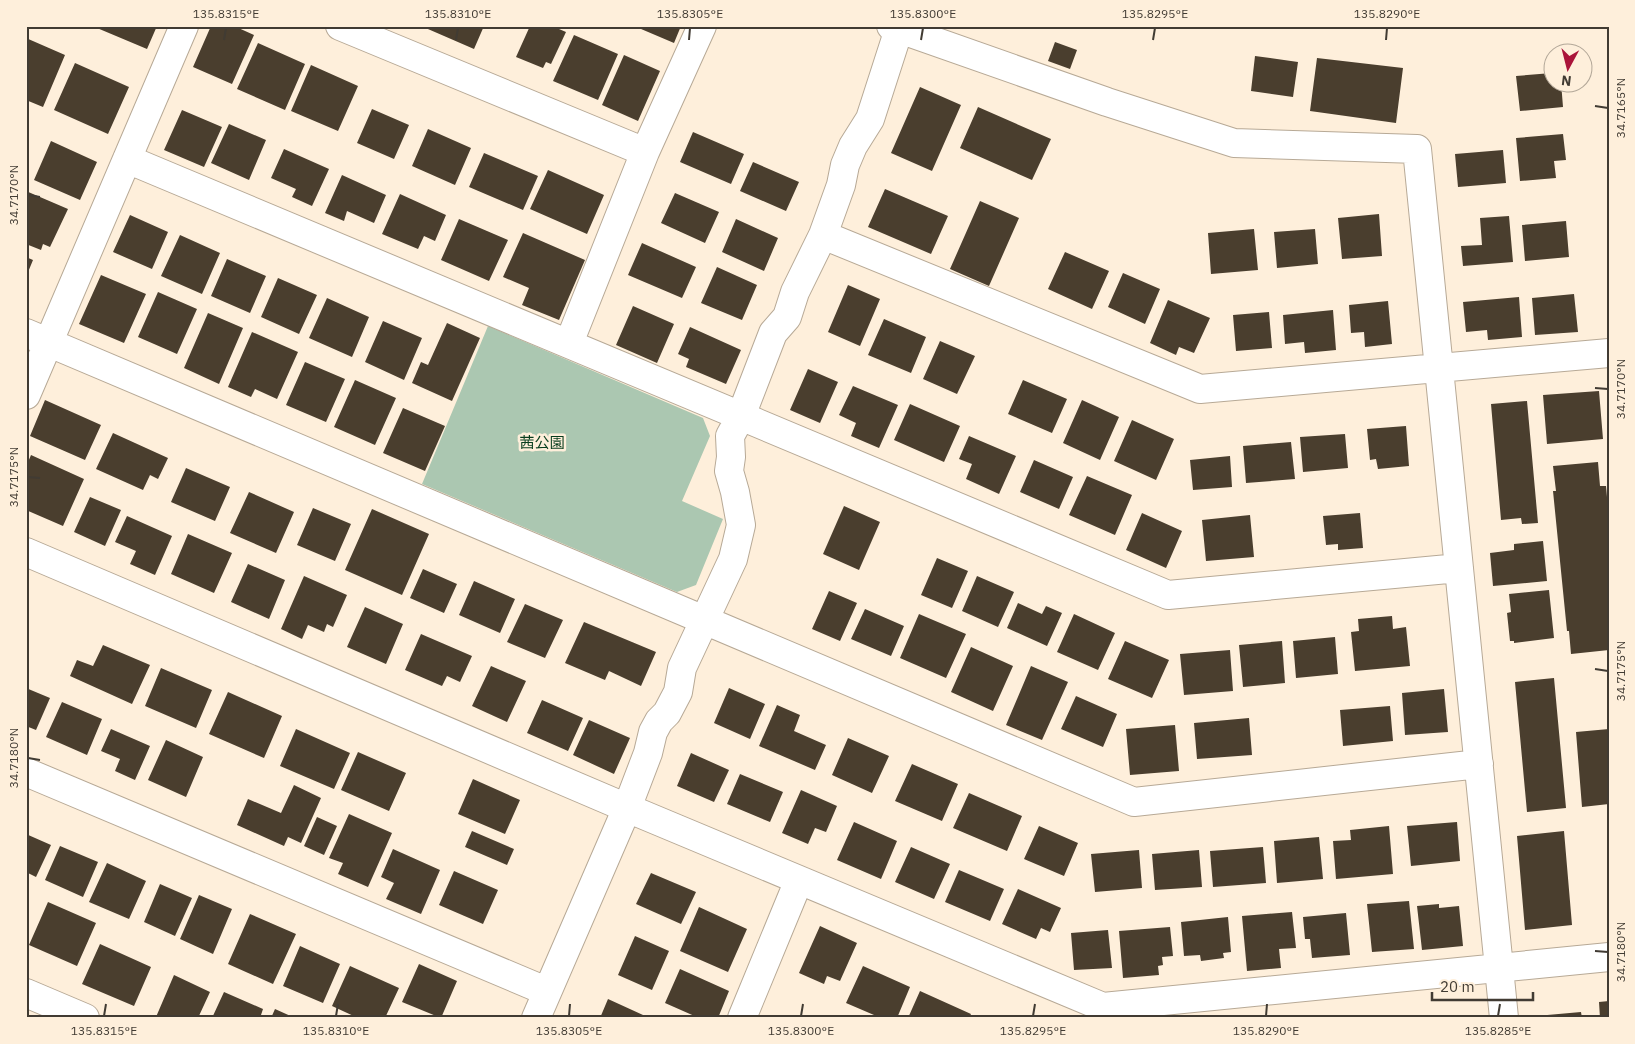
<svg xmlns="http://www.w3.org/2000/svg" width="1635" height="1044" font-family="'IBM Plex Sans','Noto Sans JP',sans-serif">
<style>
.park{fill:#abc7b1}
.building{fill:#4a3e2e}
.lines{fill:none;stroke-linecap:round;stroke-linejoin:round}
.minor-casing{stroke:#b7a996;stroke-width:30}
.minor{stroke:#fff;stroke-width:28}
.ticks{fill:none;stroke:#413b33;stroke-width:2}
.labels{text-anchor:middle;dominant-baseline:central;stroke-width:5;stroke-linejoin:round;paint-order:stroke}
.park-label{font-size:15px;fill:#073d1d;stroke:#feefdb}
.neatline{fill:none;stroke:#413b33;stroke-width:2}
.ticks-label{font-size:12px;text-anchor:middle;fill:#413b33}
</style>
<rect width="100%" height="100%" fill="#feefdb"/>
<path class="park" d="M 488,326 L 703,418 L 710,436 L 682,501 L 723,519 L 696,585 L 677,592 L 422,484 Z"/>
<path class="building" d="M 98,26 L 157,26 L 147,49 L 97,28 Z
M 211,26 L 234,26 L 254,35 L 232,84 L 193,67 Z
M 421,26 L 484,26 L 474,49 Z
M 530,26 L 552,26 L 566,32 L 551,64 L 546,62 L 543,68 L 516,57 Z
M 634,26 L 681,26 L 674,43 Z
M 574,35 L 618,54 L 598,100 L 553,81 Z
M 26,38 L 65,55 L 43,107 L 26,100 Z
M 1055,42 L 1077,50 L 1070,69 L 1048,61 Z
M 258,43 L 305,64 L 285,110 L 237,89 Z
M 624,55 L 660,71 L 638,121 L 602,105 Z
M 1255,56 L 1298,62 L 1293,97 L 1251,91 Z
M 1317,58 L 1403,68 L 1396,123 L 1310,111 Z
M 75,63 L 129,87 L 108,134 L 54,110 Z
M 311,65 L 358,86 L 338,131 L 291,111 Z
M 1552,73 L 1552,82 L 1561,82 L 1563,107 L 1520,111 L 1516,76 Z
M 920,87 L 961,105 L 932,171 L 891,153 Z
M 978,107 L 1051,139 L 1032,180 L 960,148 Z
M 372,109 L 409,125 L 394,159 L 357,143 Z
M 182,110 L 222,127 L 204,167 L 164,150 Z
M 229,124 L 266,140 L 249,180 L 211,163 Z
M 428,129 L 471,148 L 455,185 L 412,166 Z
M 693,132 L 744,154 L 731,184 L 680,162 Z
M 1563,134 L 1566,160 L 1554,161 L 1556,178 L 1520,181 L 1516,138 Z
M 51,141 L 97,162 L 80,200 L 34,180 Z
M 284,149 L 329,169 L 312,206 L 292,197 L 296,189 L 271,178 Z
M 1503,150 L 1506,183 L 1458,187 L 1455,154 Z
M 484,153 L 538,176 L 523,210 L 469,187 Z
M 753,162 L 799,182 L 786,211 L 740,191 Z
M 548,170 L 604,195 L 587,234 L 530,209 Z
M 342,175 L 386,195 L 374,223 L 347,211 L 344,221 L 325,213 Z
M 885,189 L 948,216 L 931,254 L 868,227 Z
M 26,191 L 68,209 L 50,247 L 43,244 L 41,250 L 26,244 Z
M 675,193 L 719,212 L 705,243 L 661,223 Z
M 400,194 L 446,215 L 435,241 L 424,236 L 418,249 L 382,234 Z
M 980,201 L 1019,218 L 989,286 L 950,269 Z
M 1379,214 L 1382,256 L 1342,259 L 1338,218 Z
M 130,215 L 168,232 L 152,269 L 113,252 Z
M 1509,216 L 1513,262 L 1463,266 L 1461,246 L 1482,245 L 1480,218 Z
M 459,219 L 508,240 L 489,281 L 441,260 Z
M 736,219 L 778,238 L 764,271 L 722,252 Z
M 1566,221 L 1569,257 L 1525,261 L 1522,225 Z
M 1254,229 L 1258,270 L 1211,274 L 1208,233 Z
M 1315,229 L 1318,264 L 1277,268 L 1274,232 Z
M 523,233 L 585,260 L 559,320 L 522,305 L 529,288 L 503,277 Z
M 180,235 L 220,253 L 202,294 L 161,276 Z
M 642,243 L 696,267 L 682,298 L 628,275 Z
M 1065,252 L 1109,271 L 1092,309 L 1048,289 Z
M 26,257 L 33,260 L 26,277 Z
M 227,259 L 266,276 L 250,313 L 211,296 Z
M 717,267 L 757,285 L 742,320 L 701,303 Z
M 1123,273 L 1160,289 L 1145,324 L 1108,307 Z
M 101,275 L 146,294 L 124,343 L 79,324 Z
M 278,278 L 317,295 L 299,334 L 261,317 Z
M 848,285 L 880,299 L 860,346 L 828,332 Z
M 158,292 L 197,309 L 177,354 L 138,337 Z
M 1574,294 L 1578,332 L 1535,335 L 1532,298 Z
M 1519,297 L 1522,337 L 1488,340 L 1487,330 L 1466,332 L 1463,302 Z
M 327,298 L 369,317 L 352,357 L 309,338 Z
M 1168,300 L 1210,318 L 1194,353 L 1179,347 L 1176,355 L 1150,343 Z
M 1388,301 L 1392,344 L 1365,347 L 1364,332 L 1351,333 L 1349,305 Z
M 633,306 L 674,324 L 657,363 L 616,345 Z
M 1333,310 L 1336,350 L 1305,353 L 1304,342 L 1285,344 L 1283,315 Z
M 1269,312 L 1272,348 L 1236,351 L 1233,315 Z
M 208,313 L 243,328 L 219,384 L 184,368 Z
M 884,319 L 926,337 L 911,373 L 868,355 Z
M 383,321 L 422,338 L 404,380 L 365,362 Z
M 447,323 L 480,338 L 452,401 L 412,383 L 421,362 L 428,365 Z
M 690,327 L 741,350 L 726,384 L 686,367 L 689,359 L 678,354 Z
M 252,332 L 298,352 L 277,399 L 255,389 L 251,397 L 228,387 Z
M 940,341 L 975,356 L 957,394 L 923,379 Z
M 305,362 L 345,379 L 326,422 L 286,405 Z
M 808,369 L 838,382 L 820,423 L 790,410 Z
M 355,380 L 396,398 L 375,445 L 334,427 Z
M 1023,380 L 1067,399 L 1052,433 L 1008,414 Z
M 853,386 L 898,405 L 879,448 L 851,436 L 856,423 L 839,415 Z
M 1599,391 L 1603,439 L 1547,444 L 1543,395 Z
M 45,400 L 101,425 L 85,460 L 30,436 Z
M 1082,400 L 1119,417 L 1100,460 L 1063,443 Z
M 1527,401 L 1538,523 L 1522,524 L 1521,518 L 1501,520 L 1491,404 Z
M 910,404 L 960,426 L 944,462 L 894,440 Z
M 403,408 L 445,426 L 425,471 L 383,453 Z
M 1132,420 L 1174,439 L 1156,480 L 1114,461 Z
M 1406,426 L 1409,466 L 1378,469 L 1376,459 L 1370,460 L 1367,429 Z
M 113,433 L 168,458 L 158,479 L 150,475 L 143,490 L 96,469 Z
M 1345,434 L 1348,468 L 1303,472 L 1300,437 Z
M 969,436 L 1016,456 L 999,494 L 966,479 L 972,464 L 959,459 Z
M 1291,442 L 1295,479 L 1246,483 L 1243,446 Z
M 31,455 L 84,479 L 63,526 L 26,510 L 26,467 Z
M 1230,456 L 1232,487 L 1193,490 L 1190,460 Z
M 1034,460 L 1073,477 L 1059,509 L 1020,492 Z
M 1598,462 L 1600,486 L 1606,486 L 1609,519 L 1609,650 L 1571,654 L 1569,631 L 1567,631 L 1553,491 L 1556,491 L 1553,466 Z
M 186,468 L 230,487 L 215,521 L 171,502 Z
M 1087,476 L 1132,495 L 1115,535 L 1069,515 Z
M 249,492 L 294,512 L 276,553 L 230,533 Z
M 90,497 L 121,510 L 105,546 L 74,532 Z
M 844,506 L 880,522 L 859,570 L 823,554 Z
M 313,508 L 351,524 L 335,561 L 297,545 Z
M 372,509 L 429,534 L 402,595 L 345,570 Z
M 1142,513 L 1182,531 L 1166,568 L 1126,550 Z
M 1360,513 L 1363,548 L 1338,550 L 1338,544 L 1326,545 L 1323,516 Z
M 1250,515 L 1254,557 L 1206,561 L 1202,520 Z
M 127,516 L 172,536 L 155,575 L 130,564 L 136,551 L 115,542 Z
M 188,534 L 232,553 L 214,593 L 171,574 Z
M 1543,541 L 1547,581 L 1493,586 L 1490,553 L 1514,550 L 1514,544 Z
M 937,558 L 968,571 L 952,608 L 921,595 Z
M 248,564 L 285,580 L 269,619 L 231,602 Z
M 423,569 L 457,584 L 444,613 L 410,598 Z
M 304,576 L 347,595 L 333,627 L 327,624 L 324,632 L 308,625 L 302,639 L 281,629 Z
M 977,576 L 1014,592 L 998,627 L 962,611 Z
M 474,581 L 515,599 L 500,633 L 459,615 Z
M 1549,590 L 1554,638 L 1514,643 L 1514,641 L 1510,641 L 1507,613 L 1511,612 L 1509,594 Z
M 829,591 L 857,603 L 840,641 L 812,629 Z
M 1018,603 L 1042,614 L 1046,606 L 1062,613 L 1047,646 L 1007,628 Z
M 525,604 L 563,620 L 545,658 L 507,642 Z
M 365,607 L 403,624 L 386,664 L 347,647 Z
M 865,609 L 904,626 L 891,656 L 851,639 Z
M 919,614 L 966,634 L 946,678 L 900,658 Z
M 1074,614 L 1115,633 L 1098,670 L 1057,652 Z
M 1392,616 L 1393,629 L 1406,627 L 1410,666 L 1355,671 L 1351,632 L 1359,631 L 1358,619 Z
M 584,622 L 656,652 L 641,686 L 609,671 L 605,680 L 565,663 Z
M 421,634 L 472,656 L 460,682 L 447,676 L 442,686 L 405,670 Z
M 1335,637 L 1338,674 L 1296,678 L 1293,641 Z
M 1125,641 L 1169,660 L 1152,698 L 1108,679 Z
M 1282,641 L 1285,683 L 1243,687 L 1239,645 Z
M 103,645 L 150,665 L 132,704 L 70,676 L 77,660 L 93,666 Z
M 971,647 L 1013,666 L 993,711 L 951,692 Z
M 1230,650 L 1233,691 L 1184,695 L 1180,654 Z
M 491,666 L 526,681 L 507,722 L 472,706 Z
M 1031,666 L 1068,682 L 1042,740 L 1006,725 Z
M 161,668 L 212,690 L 196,728 L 145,706 Z
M 1554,678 L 1566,808 L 1527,812 L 1515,682 Z
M 26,688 L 50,698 L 36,730 L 26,726 Z
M 729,688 L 765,704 L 750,739 L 714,723 Z
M 1444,689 L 1448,732 L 1405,735 L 1402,693 Z
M 228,692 L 282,716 L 264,758 L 209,734 Z
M 1076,696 L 1117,714 L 1103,747 L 1061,729 Z
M 542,700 L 583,718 L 568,751 L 527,733 Z
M 62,702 L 102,719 L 87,755 L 46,737 Z
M 777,705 L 800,715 L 794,731 L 826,745 L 815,770 L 759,746 Z
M 1390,706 L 1393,741 L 1343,746 L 1340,710 Z
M 1249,718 L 1252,755 L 1197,759 L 1194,723 Z
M 589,720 L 630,738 L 614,774 L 573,755 Z
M 1175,725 L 1179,771 L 1130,775 L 1126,729 Z
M 111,729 L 150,746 L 135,780 L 115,771 L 120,759 L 101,751 Z
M 296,729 L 350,753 L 334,789 L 280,766 Z
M 1609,729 L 1609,804 L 1582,807 L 1576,732 Z
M 848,738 L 889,756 L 872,793 L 832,775 Z
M 166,740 L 203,757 L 186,797 L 148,780 Z
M 358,752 L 406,773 L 389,811 L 341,790 Z
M 691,753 L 729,770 L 714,802 L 677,786 Z
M 912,764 L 958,784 L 942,821 L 895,801 Z
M 740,774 L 783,792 L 770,822 L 727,804 Z
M 473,779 L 520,800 L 505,834 L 458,814 Z
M 294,785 L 321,798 L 301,843 L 288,837 L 284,846 L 237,825 L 248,799 L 281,813 Z
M 801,790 L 837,806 L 826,832 L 815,828 L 808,844 L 782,833 Z
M 969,793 L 1022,816 L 1007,851 L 953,828 Z
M 349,814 L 392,833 L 368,887 L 338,874 L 343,863 L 329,858 Z
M 317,817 L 337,826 L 324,855 L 304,846 Z
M 854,822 L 897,841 L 881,879 L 837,860 Z
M 1457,822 L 1460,861 L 1411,866 L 1407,826 Z
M 1039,826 L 1078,843 L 1064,876 L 1024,859 Z
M 1389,826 L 1393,874 L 1336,879 L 1333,841 L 1351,840 L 1350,830 Z
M 472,831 L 514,849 L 507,865 L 465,847 Z
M 1564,831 L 1572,925 L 1525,930 L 1517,836 Z
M 26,834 L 51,845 L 36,877 L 26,872 Z
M 1319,837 L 1323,879 L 1277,883 L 1274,841 Z
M 60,846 L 98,862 L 83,897 L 45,880 Z
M 911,847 L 950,864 L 934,899 L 895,882 Z
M 1263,847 L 1266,883 L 1213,887 L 1210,851 Z
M 393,849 L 440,870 L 421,914 L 386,899 L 394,883 L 381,877 Z
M 1139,850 L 1142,888 L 1095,892 L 1091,854 Z
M 1199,850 L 1202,887 L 1155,890 L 1152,854 Z
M 107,863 L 146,881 L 129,919 L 89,902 Z
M 959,870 L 1004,889 L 990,921 L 945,902 Z
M 454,871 L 498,890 L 483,924 L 439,905 Z
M 651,873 L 696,892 L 681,924 L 636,904 Z
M 160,884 L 192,898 L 175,936 L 144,922 Z
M 1018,889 L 1061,908 L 1050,932 L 1041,928 L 1036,939 L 1002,924 Z
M 199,895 L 232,909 L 213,954 L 180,939 Z
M 1409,901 L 1414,949 L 1372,952 L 1367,904 Z
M 48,902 L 96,923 L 77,966 L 29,945 Z
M 1439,904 L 1439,908 L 1459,906 L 1463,946 L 1422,950 L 1417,906 Z
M 699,907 L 747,929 L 728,972 L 680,951 Z
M 1292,912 L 1296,948 L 1279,949 L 1281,968 L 1247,971 L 1242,916 Z
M 1346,913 L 1350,955 L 1312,958 L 1310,939 L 1305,939 L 1303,917 Z
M 250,914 L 296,934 L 273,984 L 228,964 Z
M 1228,917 L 1231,952 L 1223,953 L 1224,958 L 1201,961 L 1200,955 L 1184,956 L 1181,922 Z
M 820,926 L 857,943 L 840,981 L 827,976 L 824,984 L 799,973 Z
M 1170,927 L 1173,956 L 1162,957 L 1163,965 L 1158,966 L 1159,975 L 1123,978 L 1119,931 Z
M 1108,930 L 1112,968 L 1074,970 L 1071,933 Z
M 635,936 L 669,951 L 652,990 L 618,975 Z
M 100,944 L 151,967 L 134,1006 L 82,984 Z
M 300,946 L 340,964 L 323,1003 L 283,986 Z
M 419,964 L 457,981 L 441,1018 L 402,1002 Z
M 350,966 L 399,988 L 385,1018 L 358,1018 L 332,1006 Z
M 863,966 L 910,987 L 897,1018 L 881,1018 L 846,1003 Z
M 680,969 L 729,991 L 718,1018 L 699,1018 L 665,1003 Z
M 174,975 L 210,992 L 198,1018 L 156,1017 Z
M 920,991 L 971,1014 L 969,1018 L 908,1018 Z
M 224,992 L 263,1009 L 260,1018 L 212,1018 Z
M 608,999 L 643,1015 L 642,1018 L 600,1018 Z
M 1609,1001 L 1609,1018 L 1600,1018 L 1599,1002 Z
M 275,1009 L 295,1018 L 271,1018 Z
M 1581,1012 L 1582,1018 L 1536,1018 L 1536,1016 Z"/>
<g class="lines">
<g class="minor-casing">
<path id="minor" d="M 340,26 L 645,152
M 891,26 L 1107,102 L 1234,143 L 1417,149 L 1504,1018
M 127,159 L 1168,595 L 1459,568
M 823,235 L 1200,389 L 1609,353
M 26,333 L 1134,802 L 1479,764
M 569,343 L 645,152 L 702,26
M 26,395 L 184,26
M 26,552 L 627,808 L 1103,1007 L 1609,957
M 26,772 L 546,991
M 26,993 L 85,1018
M 536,1018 L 627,808 L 648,753 L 653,732 L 659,721 L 667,713 L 678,692 L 682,668 L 733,559 L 741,525 L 735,492 L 729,471 L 731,457 L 730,436 L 741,416 L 773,333 L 787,317 L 795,292 L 823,235 L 841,185 L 845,165 L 853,146 L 870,119 L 899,29
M 742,1018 L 799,880"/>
</g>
<use href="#minor" class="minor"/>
</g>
<path class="ticks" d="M 224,40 L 226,28M 456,40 L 458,28M 689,40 L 690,28M 921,40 L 923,28M 1153,40 L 1155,28M 1386,40 L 1387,28M 1595,106 L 1608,108M 28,195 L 40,197M 1595,388 L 1608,389M 28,477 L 40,478M 1595,669 L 1608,671M 28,758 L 40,760M 1595,951 L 1608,952M 104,1016 L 106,1004M 336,1016 L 338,1004M 569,1016 L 570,1004M 801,1016 L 803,1004M 1033,1016 L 1035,1004M 1266,1016 L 1267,1004M 1498,1016 L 1500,1004"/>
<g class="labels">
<g class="park-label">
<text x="542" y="442">茜公園</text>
</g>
</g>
<rect width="1635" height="1044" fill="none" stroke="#feefdb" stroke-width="55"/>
<g transform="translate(1568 68) rotate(187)"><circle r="24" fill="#feefdb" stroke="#b2a798"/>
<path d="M0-4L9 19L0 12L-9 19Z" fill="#aa143a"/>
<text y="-8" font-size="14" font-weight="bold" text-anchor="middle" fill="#413b33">N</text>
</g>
<path d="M1432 992v8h101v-8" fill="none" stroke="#413b33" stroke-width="2.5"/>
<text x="1440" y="992" font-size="15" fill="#413b33" stroke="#feefdb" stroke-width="4" paint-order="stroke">20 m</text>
<rect x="28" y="28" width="1580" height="988" class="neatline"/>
<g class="ticks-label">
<text x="226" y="18">135.8315°E</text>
<text x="458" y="18">135.8310°E</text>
<text x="690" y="18">135.8305°E</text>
<text x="923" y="18">135.8300°E</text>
<text x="1155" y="18">135.8295°E</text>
<text x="1387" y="18">135.8290°E</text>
<text transform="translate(1621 108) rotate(-90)" y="4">34.7165°N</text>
<text transform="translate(14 195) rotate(-90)" y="4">34.7170°N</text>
<text transform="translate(1621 389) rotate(-90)" y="4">34.7170°N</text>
<text transform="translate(14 477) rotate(-90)" y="4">34.7175°N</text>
<text transform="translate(1621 671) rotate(-90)" y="4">34.7175°N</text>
<text transform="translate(14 758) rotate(-90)" y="4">34.7180°N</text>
<text transform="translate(1621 952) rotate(-90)" y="4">34.7180°N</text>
<text x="104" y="1035">135.8315°E</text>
<text x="336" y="1035">135.8310°E</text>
<text x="569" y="1035">135.8305°E</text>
<text x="801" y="1035">135.8300°E</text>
<text x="1033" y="1035">135.8295°E</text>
<text x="1266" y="1035">135.8290°E</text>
<text x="1498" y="1035">135.8285°E</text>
</g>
</svg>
